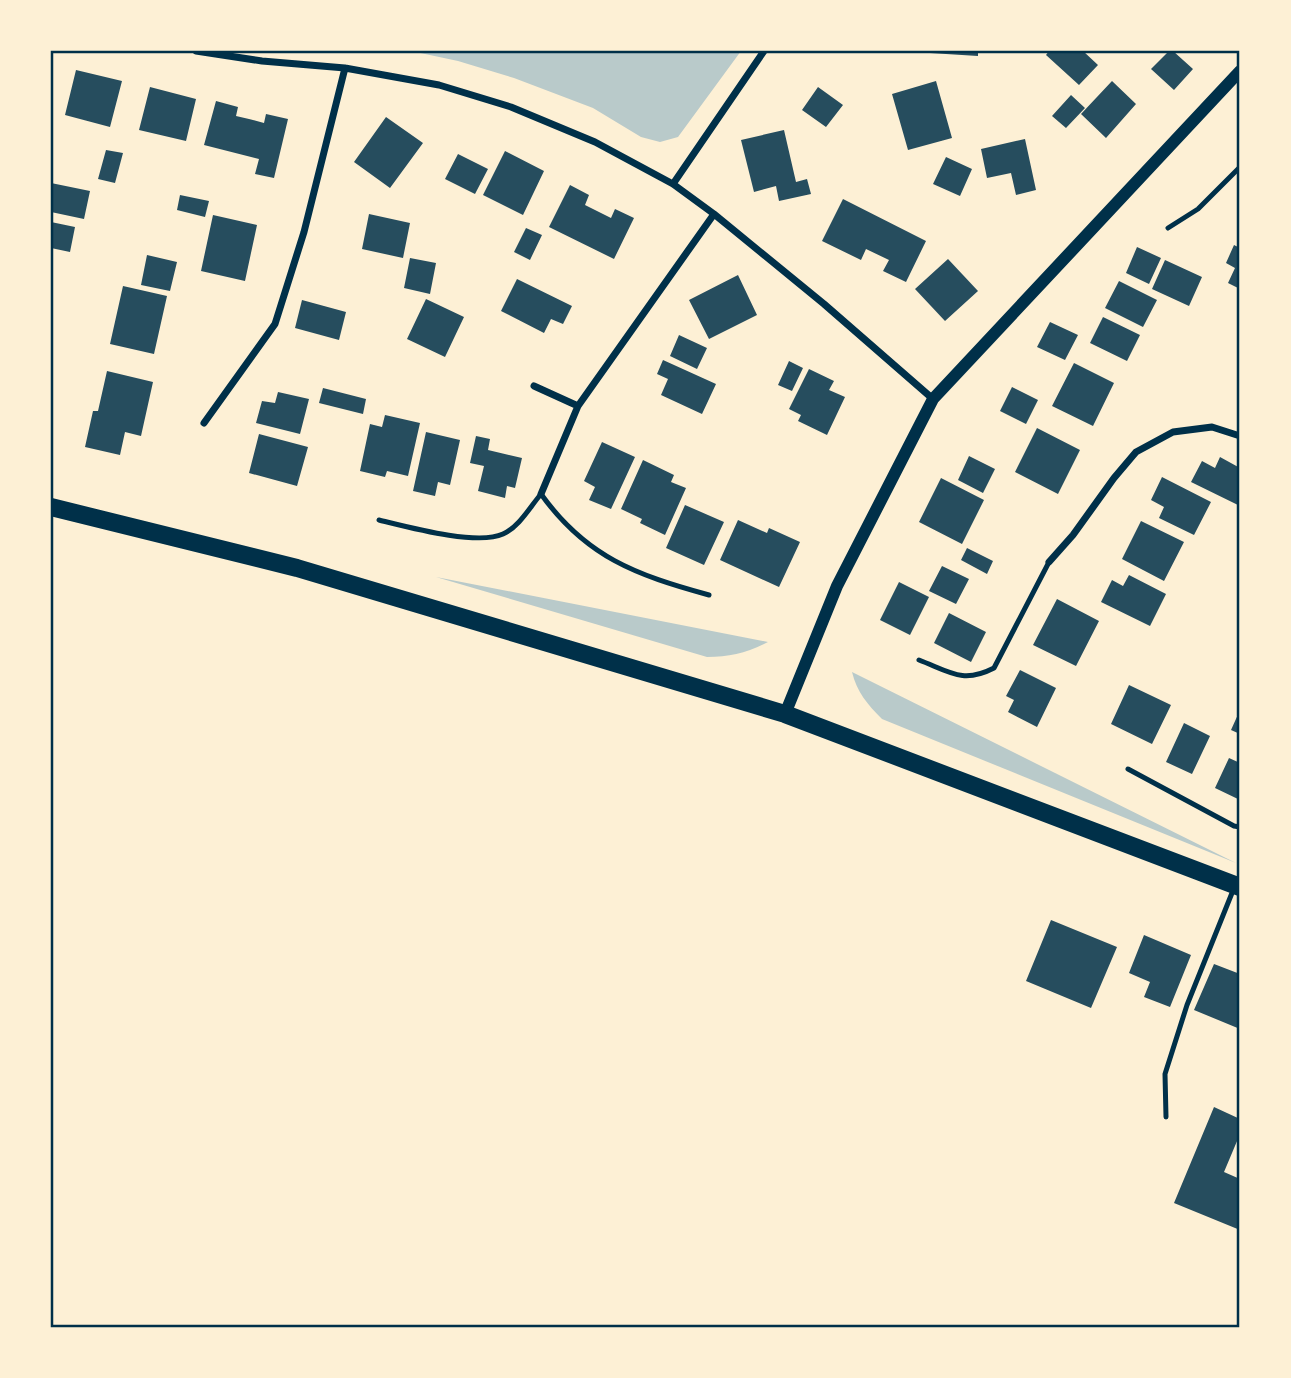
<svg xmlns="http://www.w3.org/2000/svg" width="1291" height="1378" font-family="Helvetica,sans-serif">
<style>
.green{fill:#b9caca}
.building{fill:#264d5e}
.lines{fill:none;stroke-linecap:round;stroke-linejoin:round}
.service{stroke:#003049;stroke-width:5}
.minor{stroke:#003049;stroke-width:7}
.tertiary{stroke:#003049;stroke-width:12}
.primary{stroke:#003049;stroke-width:18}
.neatline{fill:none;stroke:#003049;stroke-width:2.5}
</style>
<rect width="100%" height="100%" fill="#fdf0d5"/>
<path class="green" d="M 411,51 L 741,51 L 678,137 L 660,142 L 641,137 L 593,108 L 514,78 L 458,61 Z
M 436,577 L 768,642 C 747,653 730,657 707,657 Z
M 852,672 L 1236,863 L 882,719 C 867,704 857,692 852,672 Z"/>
<path class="building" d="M 930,51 L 978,51 L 978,56 L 930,53 Z
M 1049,51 L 1083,51 L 1098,65 L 1079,85 L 1046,55 Z
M 1169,51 L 1173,51 L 1193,69 L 1174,90 L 1151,69 Z
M 76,70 L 122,81 L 110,127 L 65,115 Z
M 936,81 L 952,138 L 908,150 L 892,94 Z
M 1112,81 L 1136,104 L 1106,138 L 1081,114 Z
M 150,87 L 196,99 L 186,141 L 139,130 Z
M 818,87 L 843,105 L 826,127 L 802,110 Z
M 1071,95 L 1085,108 L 1066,128 L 1052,116 Z
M 216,101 L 238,107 L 236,116 L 249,119 L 264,123 L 266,114 L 288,119 L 274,178 L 255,174 L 259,159 L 204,145 Z
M 386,117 L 423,143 L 390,188 L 354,162 Z
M 784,130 L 796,182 L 807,179 L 811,194 L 779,201 L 776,186 L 754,192 L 741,140 Z
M 1025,139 L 1036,190 L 1016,195 L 1011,173 L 987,178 L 981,149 Z
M 106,150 L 123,153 L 115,183 L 98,179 Z
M 505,151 L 544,171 L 523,215 L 483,195 Z
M 458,154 L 488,169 L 475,194 L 445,179 Z
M 946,157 L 972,169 L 960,196 L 933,184 Z
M 51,183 L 90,191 L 84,219 L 51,212 Z
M 570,185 L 589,195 L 585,205 L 611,218 L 615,209 L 634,218 L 614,259 L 549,227 Z
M 180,195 L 209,201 L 205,217 L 177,210 Z
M 843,199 L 926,241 L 906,282 L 883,271 L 889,260 L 866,249 L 861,260 L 822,241 Z
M 369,214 L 410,223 L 403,258 L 362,249 Z
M 213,215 L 257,225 L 245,281 L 201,271 Z
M 51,222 L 75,227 L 70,252 L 51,248 Z
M 526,228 L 542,235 L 530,260 L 514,252 Z
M 1234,245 L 1240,248 L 1240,289 L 1228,283 L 1235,268 L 1226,263 Z
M 1137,247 L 1161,258 L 1149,284 L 1126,273 Z
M 147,255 L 177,262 L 170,291 L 141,285 Z
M 410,258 L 436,263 L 430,294 L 404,288 Z
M 948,259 L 978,291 L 945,321 L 915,289 Z
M 1165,260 L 1202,277 L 1189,306 L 1152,289 Z
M 738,275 L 757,315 L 709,339 L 689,300 Z
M 517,279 L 572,306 L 563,324 L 551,319 L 544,333 L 501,311 Z
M 1119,281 L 1157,300 L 1143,327 L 1105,308 Z
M 123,286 L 167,296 L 154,354 L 110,344 Z
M 426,299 L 464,317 L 445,357 L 407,339 Z
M 302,300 L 346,312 L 339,340 L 295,328 Z
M 1103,317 L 1140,335 L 1127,361 L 1090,343 Z
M 1050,322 L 1078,335 L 1065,360 L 1037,347 Z
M 679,335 L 707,348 L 697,369 L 670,356 Z
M 663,360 L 716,384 L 702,414 L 661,395 L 668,379 L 657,374 Z
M 789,361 L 803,368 L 792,391 L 778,385 Z
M 1074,363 L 1114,383 L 1093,426 L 1052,406 Z
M 809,369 L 834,381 L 829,390 L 845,397 L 827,435 L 798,421 L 801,415 L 789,409 Z
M 107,371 L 153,382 L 141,436 L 125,432 L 120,455 L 85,447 L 93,411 L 98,411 Z
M 1012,387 L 1038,400 L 1026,424 L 1000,411 Z
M 323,388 L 366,399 L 363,414 L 319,403 Z
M 278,392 L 309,399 L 300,434 L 256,423 L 262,401 L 275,403 Z
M 385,415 L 420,423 L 408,476 L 387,471 L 385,477 L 360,471 L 370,424 L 382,427 Z
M 1037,428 L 1080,450 L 1058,494 L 1015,472 Z
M 426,432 L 460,440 L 450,485 L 438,482 L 435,496 L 413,491 Z
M 259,434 L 308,447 L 297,486 L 249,473 Z
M 476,436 L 490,439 L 488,450 L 522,458 L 515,488 L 507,486 L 505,498 L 478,491 L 484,466 L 470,463 Z
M 602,442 L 635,457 L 611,509 L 589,500 L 595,487 L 584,481 Z
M 969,456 L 995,469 L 983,493 L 958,480 Z
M 1220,457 L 1240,468 L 1240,506 L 1191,482 L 1202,461 L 1215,468 Z
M 643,460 L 674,475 L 671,482 L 686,488 L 665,535 L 640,523 L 642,519 L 621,509 Z
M 1162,477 L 1211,502 L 1194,535 L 1159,518 L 1164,507 L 1151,500 Z
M 941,478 L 984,500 L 962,544 L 919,522 Z
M 685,505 L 724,522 L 704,565 L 666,548 Z
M 738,520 L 767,533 L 769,528 L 800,542 L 779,587 L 720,560 Z
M 1141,521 L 1184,542 L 1164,581 L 1122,559 Z
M 967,548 L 993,561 L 987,574 L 961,560 Z
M 942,566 L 969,579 L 956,604 L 929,591 Z
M 1129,575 L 1166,594 L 1150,626 L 1101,602 L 1112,580 L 1123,586 Z
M 899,582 L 929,597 L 910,635 L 880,620 Z
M 1057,599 L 1099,621 L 1076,666 L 1033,645 Z
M 949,613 L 986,632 L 971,662 L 934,643 Z
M 1020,670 L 1056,688 L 1037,727 L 1008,712 L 1014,700 L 1006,696 Z
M 1129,685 L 1171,705 L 1152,744 L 1111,724 Z
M 1240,710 L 1240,734 L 1231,730 Z
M 1184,723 L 1210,736 L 1192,774 L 1166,762 Z
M 1229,758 L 1240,763 L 1240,800 L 1215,788 Z
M 1051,920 L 1117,947 L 1091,1008 L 1026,981 Z
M 1144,935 L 1191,955 L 1170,1007 L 1144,997 L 1150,982 L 1129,973 Z
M 1214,964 L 1240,974 L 1240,1029 L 1194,1010 Z
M 1214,1107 L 1240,1119 L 1240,1134 L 1224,1172 L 1240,1179 L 1240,1230 L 1174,1203 Z"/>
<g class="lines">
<path class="service" d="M 1168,228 L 1198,209 L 1240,167
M 379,520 C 408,527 477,546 503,534 C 519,527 530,507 541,494 C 586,557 636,575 709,595
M 919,660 C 950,672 963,684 994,668 L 1049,562
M 1128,769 L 1234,826 L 1240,827
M 1166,1117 L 1165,1074 L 1187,1005 L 1234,888"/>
<path class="minor" d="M 196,51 L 262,61 L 345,68 L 439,85 L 511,107 L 595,142 L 673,184 L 714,214 L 824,304 L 933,399
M 673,184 L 764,51
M 534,386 L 578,406
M 204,423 L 275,324 L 304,232 L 345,68
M 541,494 L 578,406 L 714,214
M 1049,562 L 1073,535 L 1114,478 L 1136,452 L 1173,432 L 1212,427 L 1240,436"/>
<path class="tertiary" d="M 785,714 L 837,586 L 933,399 L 1240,71"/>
<path class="primary" d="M 51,507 L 297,568 L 785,714 L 1240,887"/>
</g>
<rect width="1291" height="1378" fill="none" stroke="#fdf0d5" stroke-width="105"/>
<rect x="52" y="52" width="1186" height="1274" class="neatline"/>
</svg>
